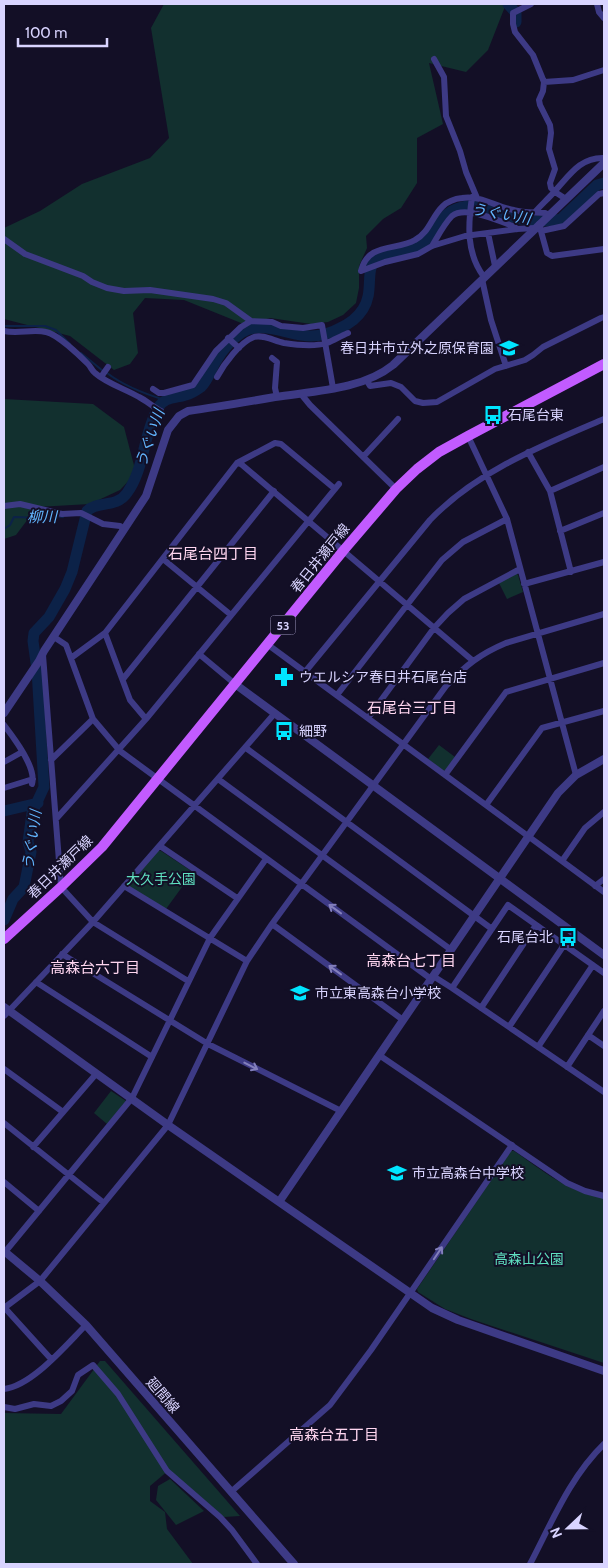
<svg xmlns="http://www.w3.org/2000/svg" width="608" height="1568" font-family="Cabin,'Noto Sans JP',sans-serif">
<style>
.green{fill:#12302f}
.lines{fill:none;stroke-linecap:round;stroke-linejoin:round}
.stream{stroke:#0c2248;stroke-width:2}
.river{stroke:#0c2248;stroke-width:11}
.minor{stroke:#3d3a85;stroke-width:6}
.tertiary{stroke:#3d3a85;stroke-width:8}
.primary{stroke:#c25bff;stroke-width:10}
.oneway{stroke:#837fbc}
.labels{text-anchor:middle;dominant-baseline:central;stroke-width:4;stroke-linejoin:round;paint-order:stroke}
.shield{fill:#130f26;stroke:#9e99be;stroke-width:1}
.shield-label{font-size:12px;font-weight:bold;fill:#d9d4ff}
.poi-label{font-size:14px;fill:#d9d4ff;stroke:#130f26;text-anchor:start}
.street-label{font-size:14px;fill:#d9d4ff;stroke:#130f26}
.park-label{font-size:14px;fill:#5fe0c0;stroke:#130f26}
.water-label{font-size:15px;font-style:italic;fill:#62b6ff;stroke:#130f26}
.neighbourhood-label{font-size:15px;fill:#ffd6f0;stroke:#130f26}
</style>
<rect width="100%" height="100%" fill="#130f26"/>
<path class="green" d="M 164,4 L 506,4 L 488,50 L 466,72 L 429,63 L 443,124 L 417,138 L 417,183 L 401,208 L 383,219 L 366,236 L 367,248 L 359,266 L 359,288 L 356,303 L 343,315 L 328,322 L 311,324 L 270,318 L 246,325 L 184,300 L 145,298 L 133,313 L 138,353 L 130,364 L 114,370 L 70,336 L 4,319 L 4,228 L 40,211 L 82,184 L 150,158 L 169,138 L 151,28 Z
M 4,399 L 93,404 L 124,427 L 136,473 L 120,490 L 90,504 L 37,507 L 16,535 L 4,539 Z
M 516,573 L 518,575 L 523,592 L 507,599 L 499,583 Z
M 439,745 L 455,757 L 446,770 L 443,771 L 428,759 Z
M 158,851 L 161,851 L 193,872 L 166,909 L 130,887 L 129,884 Z
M 111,1091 L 126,1101 L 107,1124 L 94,1113 Z
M 511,1151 L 514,1151 C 542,1170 569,1193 604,1198 L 604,1363 L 471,1319 L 445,1309 L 418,1292 L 417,1289 Z
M 100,1361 L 105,1361 L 240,1516 L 224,1517 L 169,1470 L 150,1486 L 150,1501 L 165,1512 L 167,1529 L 193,1564 L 4,1564 L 4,1413 L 61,1414 Z
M 170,1479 L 204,1511 L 176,1525 L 156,1500 L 158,1486 Z"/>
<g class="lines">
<path class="stream" d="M 4,326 L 45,326 L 56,330 L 70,344
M 81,353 L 103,371
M 107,373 C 124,386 145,394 165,400
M 4,529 L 10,525 L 14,517 L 45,518 L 52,516 L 63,517"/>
<path class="river" d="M 508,4 L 516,13 L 516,22
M 4,811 L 38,803
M 4,920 L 13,899 L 24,887 L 31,852 L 28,842 L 32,813 L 44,787 L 37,670 L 33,641 L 34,633 L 49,617 L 65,589 L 72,572 L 87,511 C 97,500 116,509 127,493 C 145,468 143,434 158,408 C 165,395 179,399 191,393 C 194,392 198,389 201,387 C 208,381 211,369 216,361 C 222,351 231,340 241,333 C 261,319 289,336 311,336 C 321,336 331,333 340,328 C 349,324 358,317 363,309 C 374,292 365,274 375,258 C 386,254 411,251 419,246 C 441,233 436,210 468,206 C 476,205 482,209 490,211 C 513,218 537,225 561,219 L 597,185 L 604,183"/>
<path class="minor" d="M 531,4 L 513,13 L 513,24 L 515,32 L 533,55 L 544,82 L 543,91 L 539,100 L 540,105 L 550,125 L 551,133 L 549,149 L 555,169 L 550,183 L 551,188 L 555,192 L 566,199
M 597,4 L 599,12 L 604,18
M 434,59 L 444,77 L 446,116 L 460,151 L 466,172 L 477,198
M 544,82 L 573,80 L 604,70
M 472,197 C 468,225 466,253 484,277
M 535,212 C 541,205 548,199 554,192 C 569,176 580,157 604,158
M 539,224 L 547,253 L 552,256 L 604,249
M 541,231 L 564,226 L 599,194 L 604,193
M 488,233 L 495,266
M 4,239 L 25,254 L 83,276 L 92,282 L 107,288 L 124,291 L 150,290 L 213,299 L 226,303 L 251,321 L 272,322 L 281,326 L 303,328 L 322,325 L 333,388
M 432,246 C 438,236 444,224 452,216 C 465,205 499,221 513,226 L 517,229
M 361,271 C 368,242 396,251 415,240 C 435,230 432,201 462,198 C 481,195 496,207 514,210 C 524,213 535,212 545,213 L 549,215
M 361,271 L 385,262 L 418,254 L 432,246 L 465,236 L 517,229 L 535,228
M 482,279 L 491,320 L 506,366
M 4,331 C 18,334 33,329 46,332 C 57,334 80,356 88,364 C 91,367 92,371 95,373 C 106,383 125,389 139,397 C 147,401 153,407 161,411
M 228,338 L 239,348
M 272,358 L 277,362 L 275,388 L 277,397
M 101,377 L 108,367
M 217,377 C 224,364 240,342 254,337 C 263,334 274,341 284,343 C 297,345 314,347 327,343 C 334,340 341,336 348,333
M 367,381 L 370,386 L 391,383 L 401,387 L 415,401 L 423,403 L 437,402 L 495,369 L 525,360 L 533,355 L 543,347 L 601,318 L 604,317
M 153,389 L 159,393 L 164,393 L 193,385 L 216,351 L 241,327 L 251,321
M 301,394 L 310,405 L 396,489
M 468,436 L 507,519 L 576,775
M 528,452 L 550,491 L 571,572
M 363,457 L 398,419
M 237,463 L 241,464 L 472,660
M 550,491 L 604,467
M 4,506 L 20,504 L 62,514 L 81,513 L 103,524 L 120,526 L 124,529
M 560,531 L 604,513
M 163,559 L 231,615
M 524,584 L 604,562
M 105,633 L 130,700 L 146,719
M 54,637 L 66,645 L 93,719 L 120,751 L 431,979
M 267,644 L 604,892
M 199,654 L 235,684
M 43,655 L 61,887 L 93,922 L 188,981
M 71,658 L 105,633 L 237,463 L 275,443 L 281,444 L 335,489
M 305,672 L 430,520 C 477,471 543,445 604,419
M 123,679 L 274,491
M 337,695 L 442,560 L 463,542 L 507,519
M 368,718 L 434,628 L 448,613 L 464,599 L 520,569
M 4,725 C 14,738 37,768 32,784
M 246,748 L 492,929
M 51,760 L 93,719
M 4,762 L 22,752
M 445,775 L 506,692 L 604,663
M 218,779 L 450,949
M 4,788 L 33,779
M 486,805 L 542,728 L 604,711
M 56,819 L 146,719 L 339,484
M 160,846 L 237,898
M 562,861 L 585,828 L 604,812
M 124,886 L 247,961
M 595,886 L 604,879
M 272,924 L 403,1020
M 62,954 L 208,1044 L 341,1111
M 604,973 L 508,905 L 452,988 L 604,1092
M 433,976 L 452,988
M 36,982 L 152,1057
M 481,1008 L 536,925
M 4,1016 L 93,922 L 275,713
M 509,1027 L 564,945
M 588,1035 L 604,1046
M 538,1047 L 593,965
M 379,1055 L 567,1183 L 585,1191 L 604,1196
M 567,1067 L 604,1011
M 4,1069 L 63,1112
M 4,1123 L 104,1203
M 33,1147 L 96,1074
M 4,1182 L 39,1211
M 5,1252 L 132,1098 L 210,938 L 266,859
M 4,1307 L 51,1359
M 4,1308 L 40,1281 L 168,1125 L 247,961 L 272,924 L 446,686 C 466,665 480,654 506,643 L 604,614
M 4,1389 C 32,1386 66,1345 86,1325
M 4,1407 L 15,1409 L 34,1404 L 51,1406 L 61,1401 L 72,1391 L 78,1375 L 93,1365 L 118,1394 L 167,1471 L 220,1517 L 232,1530 L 257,1564
M 232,1491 L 330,1405 L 371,1350 L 512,1145
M 530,1564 C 552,1522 570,1477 604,1444"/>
<path class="tertiary" d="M 235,684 L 604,955
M 4,713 L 39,661 L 44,651 L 146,496 L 168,430 L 179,416 L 188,411 C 217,407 246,402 275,397 C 314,391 362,390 393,365 L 604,163
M 4,1007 L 168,1125 L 432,1308 L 458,1320 L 604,1371
M 279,1202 L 558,793 L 576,775 L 604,759
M 4,1251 L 40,1281 L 86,1325 L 294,1564"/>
<path class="primary" d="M 4,939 L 61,887 L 102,847 L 343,551 L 396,489 L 417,469 L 439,452 L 468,436 L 604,364"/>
</g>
<defs><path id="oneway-shaft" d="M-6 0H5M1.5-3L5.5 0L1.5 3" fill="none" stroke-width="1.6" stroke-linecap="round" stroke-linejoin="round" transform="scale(1.25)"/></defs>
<g class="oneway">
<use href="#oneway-shaft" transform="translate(335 909) rotate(-144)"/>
<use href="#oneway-shaft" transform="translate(335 970) rotate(-144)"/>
<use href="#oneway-shaft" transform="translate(251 1066) rotate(27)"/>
<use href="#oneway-shaft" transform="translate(438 1253) rotate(-56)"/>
</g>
<defs>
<g id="school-bare" transform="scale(1.5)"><path d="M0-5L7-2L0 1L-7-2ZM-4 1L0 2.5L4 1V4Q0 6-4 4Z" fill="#00e5ff" stroke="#130f26" stroke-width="2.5" paint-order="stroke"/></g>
<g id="bus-bare" transform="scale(1.5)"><path d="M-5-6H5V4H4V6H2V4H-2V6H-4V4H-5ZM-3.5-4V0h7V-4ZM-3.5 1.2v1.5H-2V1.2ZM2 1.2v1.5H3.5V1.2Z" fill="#00e5ff" stroke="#130f26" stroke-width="2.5" paint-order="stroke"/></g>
<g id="pharmacy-bare" transform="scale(1.5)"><path d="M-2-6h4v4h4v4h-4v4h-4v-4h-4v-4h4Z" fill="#00e5ff" stroke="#130f26" stroke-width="2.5" paint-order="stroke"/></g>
</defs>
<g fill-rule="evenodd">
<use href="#school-bare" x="509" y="348"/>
<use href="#bus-bare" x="493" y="415"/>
<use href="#pharmacy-bare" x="284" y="677"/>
<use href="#bus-bare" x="284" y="731"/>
<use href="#bus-bare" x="568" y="937"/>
<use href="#school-bare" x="300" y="993"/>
<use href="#school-bare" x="397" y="1173"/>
</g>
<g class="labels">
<rect class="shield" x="270.5" y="615.5" width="25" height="19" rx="4"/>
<g class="shield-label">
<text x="283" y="625">53</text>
</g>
<g class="poi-label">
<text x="494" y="348" text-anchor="end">春日井市立外之原保育園</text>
<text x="508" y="415">石尾台東</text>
<text x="299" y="677">ウエルシア春日井石尾台店</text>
<text x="299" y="731">細野</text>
<text x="553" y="937" text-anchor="end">石尾台北</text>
<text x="315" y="993">市立東高森台小学校</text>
<text x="412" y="1173">市立高森台中学校</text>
</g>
<g class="street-label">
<text transform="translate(320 558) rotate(-51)">春日井瀬戸線</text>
<text transform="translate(60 867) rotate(-44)">春日井瀬戸線</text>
<text transform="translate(163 1395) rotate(49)">廻間線</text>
</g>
<g class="park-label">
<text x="161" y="879">大久手公園</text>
<text x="529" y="1259">高森山公園</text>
</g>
<g class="water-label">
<text transform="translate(501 214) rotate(10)">うぐい川</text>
<text transform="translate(150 438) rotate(-71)">うぐい川</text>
<text x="42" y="517">柳川</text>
<text transform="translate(32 840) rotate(-82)">うぐい川</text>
</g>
<g class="neighbourhood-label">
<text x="213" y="554">石尾台四丁目</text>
<text x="412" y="708">石尾台三丁目</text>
<text x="411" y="961">高森台七丁目</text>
<text x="95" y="968">高森台六丁目</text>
<text x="334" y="1435">高森台五丁目</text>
</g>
</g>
<rect width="608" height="1568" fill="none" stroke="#d9d4ff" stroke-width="10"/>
<g transform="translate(568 1528) rotate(248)" stroke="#130f26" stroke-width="4" paint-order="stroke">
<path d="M0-4L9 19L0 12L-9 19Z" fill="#d9d4ff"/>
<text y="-8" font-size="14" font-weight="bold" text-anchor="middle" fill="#d9d4ff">N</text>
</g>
<path d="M18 38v8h89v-8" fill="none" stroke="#d9d4ff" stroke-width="2.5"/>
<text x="25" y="38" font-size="15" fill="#d9d4ff" stroke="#130f26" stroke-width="4" paint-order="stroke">100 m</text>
</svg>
